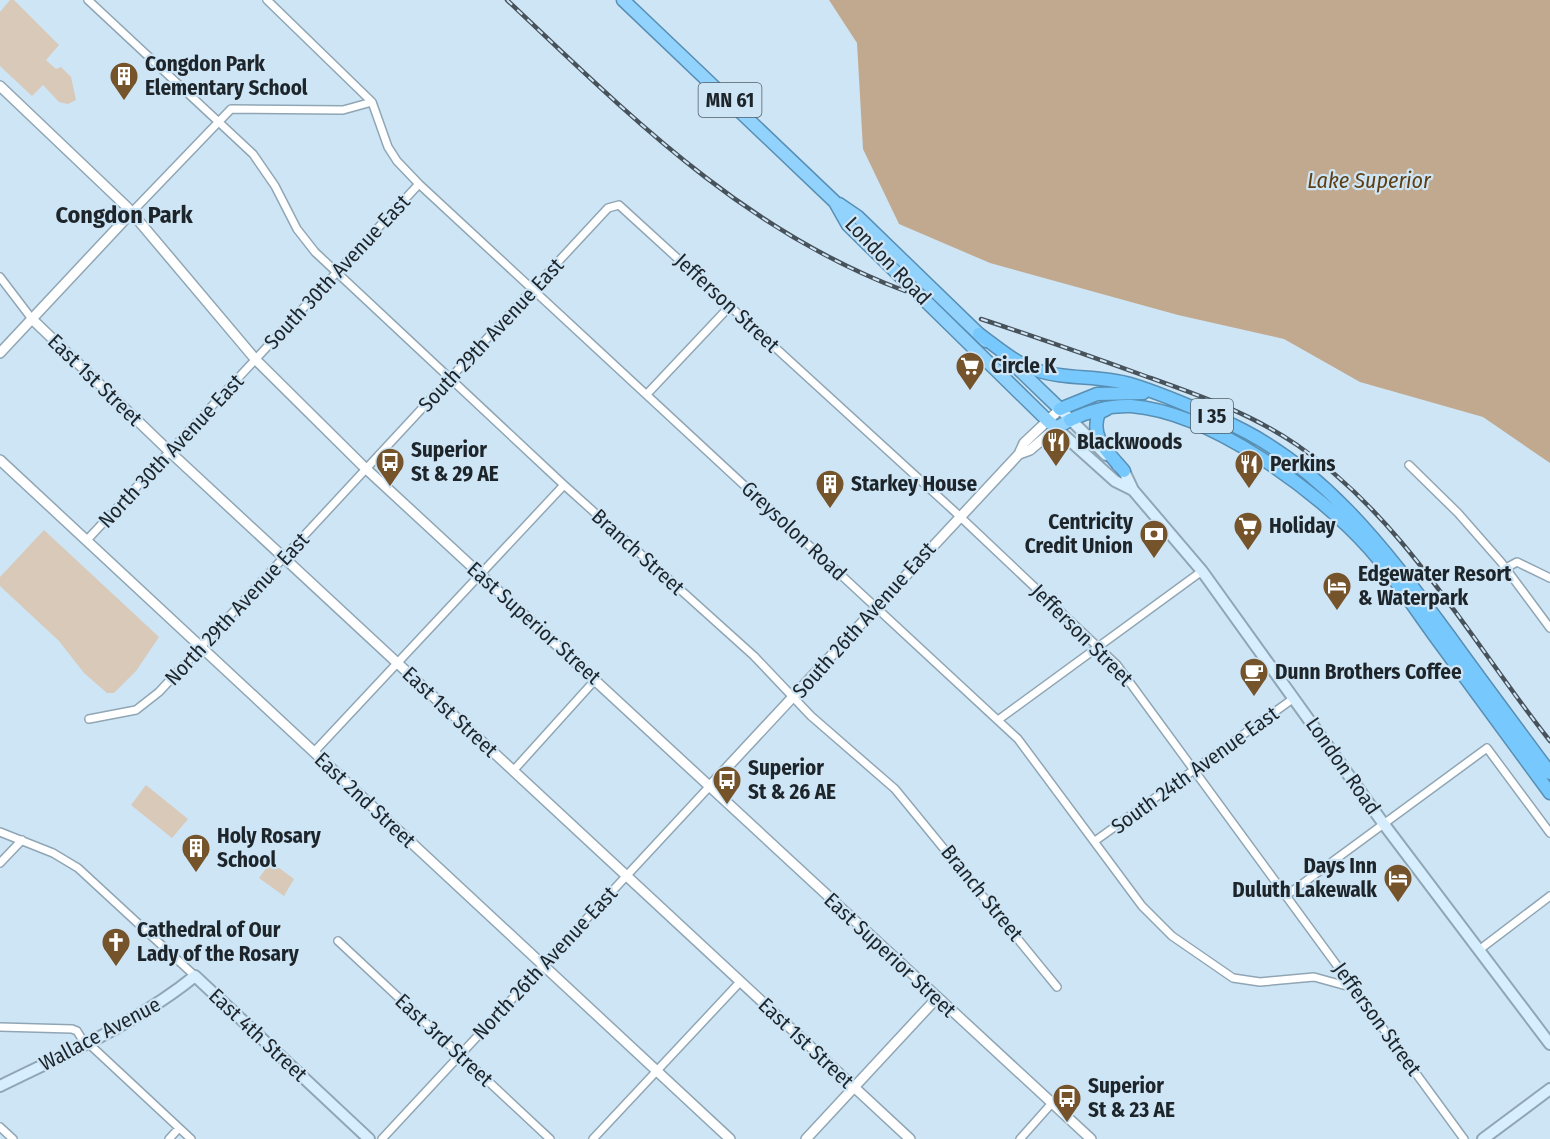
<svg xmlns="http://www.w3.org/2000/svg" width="1550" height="1139" font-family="'Fira Sans Condensed',sans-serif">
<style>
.green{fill:#d8c9b9}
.water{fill:#c0a98f}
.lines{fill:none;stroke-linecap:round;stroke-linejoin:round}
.minor-casing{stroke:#90a6b5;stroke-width:10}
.tertiary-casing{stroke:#90a6b5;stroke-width:12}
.secondary-casing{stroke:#90a6b5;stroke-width:14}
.trunk-casing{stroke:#588fb4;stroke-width:15}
.motorway-casing{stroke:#588fb4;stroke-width:15}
.minor{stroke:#fff;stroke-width:7}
.tertiary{stroke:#fff;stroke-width:9}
.secondary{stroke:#d6eefe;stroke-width:10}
.trunk{stroke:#92d3fe;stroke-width:12}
.motorway{stroke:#77c8fd;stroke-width:12}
.rail-casing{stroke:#47525b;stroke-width:4.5}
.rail{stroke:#cee5f5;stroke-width:2;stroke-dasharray:7;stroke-linecap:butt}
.labels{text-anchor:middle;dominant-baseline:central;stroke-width:4.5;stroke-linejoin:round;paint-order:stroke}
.shield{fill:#cee5f5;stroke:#525f68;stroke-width:1.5}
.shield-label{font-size:20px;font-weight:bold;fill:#1d252b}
.poi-label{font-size:21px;font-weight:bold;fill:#1d252b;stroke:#cee5f5;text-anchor:start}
.street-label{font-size:21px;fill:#1d252b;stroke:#cee5f5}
.water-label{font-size:22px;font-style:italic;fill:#5f3e11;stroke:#cee5f5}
.quarter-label{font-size:24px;font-weight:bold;fill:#1d252b;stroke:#cee5f5}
</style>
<rect width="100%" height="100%" fill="#cee5f5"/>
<path class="green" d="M 10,0 L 14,0 L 59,45 L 46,60 L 56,69 L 61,67 L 71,77 L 76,100 L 68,104 L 59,102 L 43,85 L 32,96 L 0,66 L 0,12 Z
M 44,530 L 159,637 L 136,671 L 114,693 L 107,693 L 84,673 L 59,641 L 0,586 L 0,577 Z
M 146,785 L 188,819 L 172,838 L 131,805 Z
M 271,862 L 294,879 L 284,896 L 259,878 Z"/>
<path class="water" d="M 829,0 L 1550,0 L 1550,463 L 1483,417 L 1360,382 L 1284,339 L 1178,315 L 990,263 L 899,224 L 863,149 L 857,43 Z"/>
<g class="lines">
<g class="minor-casing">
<path id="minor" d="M 88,0 L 253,154 L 275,186 L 297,229 L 315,252 L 564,485 L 754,656 L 811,716 L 895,789 L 1057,987
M 267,0 L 372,102 L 388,147 L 397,161 L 419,184 L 1018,739 L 1142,906 L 1172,936 L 1233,978 L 1260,982 L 1314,977 L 1354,988
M 132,212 L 231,109 L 343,110 L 372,102
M 0,277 L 32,319
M 647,394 L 730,306
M 1409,465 L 1458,513 L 1501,562 L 1550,628
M 87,540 L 419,184
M 1506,568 L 1517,562 L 1550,578
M 89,719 L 136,710 L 159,692 L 608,208 L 619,205 L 953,510 L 1117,665 L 1464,1139
M 998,720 L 1202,571
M 314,752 L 564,485
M 513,771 L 596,679
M 0,832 L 53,853 L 78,868 L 195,976
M 1095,841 L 1294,698
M 0,863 L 22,840
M 1287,895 L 1487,748 L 1550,833
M 338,941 L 550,1139
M 1479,950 L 1550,896
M 0,1027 L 72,1029 L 77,1031 L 85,1044
M 88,1043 L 191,1139
M 0,1127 L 13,1139
M 169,1139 L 179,1128
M 382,1139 L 709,787
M 593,1139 L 740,982
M 1020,1139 L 1052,1103"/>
</g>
<g class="tertiary-casing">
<path id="tertiary" d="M 0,86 L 127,207 L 256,360 L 362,465 L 1091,1139
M 32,319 L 170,452 L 910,1139
M 0,353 L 132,212
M 1019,454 L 1030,450 L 1056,428
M 0,460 L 730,1139
M 709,787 L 1019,454 L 1024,443 L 1060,409
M 806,1139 L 936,999"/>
</g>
<g class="secondary-casing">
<path id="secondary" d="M 1060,409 L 1106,455
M 1056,428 L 1115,481 L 1133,490
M 1118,466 L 1124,471 L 1133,490 L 1202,571 L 1383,823 L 1550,1044
M 0,1086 C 67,1053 137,1023 195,976 L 369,1139
M 1483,1139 L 1550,1089"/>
</g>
<g class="trunk-casing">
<path id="trunk" d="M 623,0 L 835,202 L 848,225 L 1047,420 L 1056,428 L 1070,420
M 839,204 L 858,217 L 986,341
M 1007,358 L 1060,409"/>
</g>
<g class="motorway-casing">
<path id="motorway" d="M 979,334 C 997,347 1015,363 1036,370 C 1066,380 1099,375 1130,384 C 1160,393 1190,406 1219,419 C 1321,461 1387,552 1450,637 C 1483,683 1517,728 1550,773
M 1060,409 L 1097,394 L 1143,393
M 1107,409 L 1099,413 C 1089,437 1109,453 1124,471
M 1070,420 C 1089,411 1109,405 1131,406 C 1210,412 1317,490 1369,548 C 1394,576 1415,609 1437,639 C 1474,690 1512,741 1550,793"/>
</g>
<use href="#minor" class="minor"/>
<use href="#tertiary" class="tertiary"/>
<use href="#secondary" class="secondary"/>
<use href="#trunk" class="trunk"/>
<use href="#motorway" class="motorway"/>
<g class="rail-casing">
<path id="rail" d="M 507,0 C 630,116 744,231 905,291
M 981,319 C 1036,337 1090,356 1145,376 C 1198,395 1250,413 1297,445 C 1404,518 1471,641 1550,741"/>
</g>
<use href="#rail" class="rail"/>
</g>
<defs>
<g id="building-pin" transform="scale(1.5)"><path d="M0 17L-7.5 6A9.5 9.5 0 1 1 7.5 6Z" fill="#75532b" stroke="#cee5f5"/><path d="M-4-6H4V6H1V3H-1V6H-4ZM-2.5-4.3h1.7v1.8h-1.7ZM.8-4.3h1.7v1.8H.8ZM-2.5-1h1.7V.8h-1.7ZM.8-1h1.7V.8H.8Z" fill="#fff"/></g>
<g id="supermarket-pin" transform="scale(1.5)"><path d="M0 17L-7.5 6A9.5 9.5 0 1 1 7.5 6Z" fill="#75532b" stroke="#cee5f5"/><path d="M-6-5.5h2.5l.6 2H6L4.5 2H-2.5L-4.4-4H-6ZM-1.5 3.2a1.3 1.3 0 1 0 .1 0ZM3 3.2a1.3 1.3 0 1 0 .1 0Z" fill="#fff"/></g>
<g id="restaurant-pin" transform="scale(1.5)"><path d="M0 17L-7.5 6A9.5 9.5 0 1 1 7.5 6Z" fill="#75532b" stroke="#cee5f5"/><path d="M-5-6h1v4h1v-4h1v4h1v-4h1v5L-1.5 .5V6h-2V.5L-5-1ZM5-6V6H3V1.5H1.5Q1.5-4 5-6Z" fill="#fff"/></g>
<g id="bus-pin" transform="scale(1.5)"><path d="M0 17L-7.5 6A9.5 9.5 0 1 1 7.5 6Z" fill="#75532b" stroke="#cee5f5"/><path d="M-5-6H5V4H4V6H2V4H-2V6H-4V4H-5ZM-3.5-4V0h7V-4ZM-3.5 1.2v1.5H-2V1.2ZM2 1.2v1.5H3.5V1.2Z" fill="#fff"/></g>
<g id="bank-pin" transform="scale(1.5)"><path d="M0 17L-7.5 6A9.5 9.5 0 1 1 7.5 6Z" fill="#75532b" stroke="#cee5f5"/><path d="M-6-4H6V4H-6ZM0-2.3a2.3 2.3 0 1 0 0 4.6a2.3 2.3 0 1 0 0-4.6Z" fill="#fff"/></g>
<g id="hotel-pin" transform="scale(1.5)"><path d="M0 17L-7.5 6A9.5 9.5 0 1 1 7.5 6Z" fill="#75532b" stroke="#cee5f5"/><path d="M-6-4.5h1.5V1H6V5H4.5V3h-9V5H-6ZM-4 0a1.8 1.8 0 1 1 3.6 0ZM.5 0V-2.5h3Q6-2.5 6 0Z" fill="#fff"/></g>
<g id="cafe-pin" transform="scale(1.5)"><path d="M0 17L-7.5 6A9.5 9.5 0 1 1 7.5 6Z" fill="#75532b" stroke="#cee5f5"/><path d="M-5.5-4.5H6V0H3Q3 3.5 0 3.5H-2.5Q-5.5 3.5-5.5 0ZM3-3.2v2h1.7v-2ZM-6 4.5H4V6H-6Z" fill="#fff"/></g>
<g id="church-pin" transform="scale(1.5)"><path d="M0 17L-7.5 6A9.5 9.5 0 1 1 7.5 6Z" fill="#75532b" stroke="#cee5f5"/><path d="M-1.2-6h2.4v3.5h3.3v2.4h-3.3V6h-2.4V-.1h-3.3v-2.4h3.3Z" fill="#fff"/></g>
</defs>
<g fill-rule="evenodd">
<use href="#building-pin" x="124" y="76"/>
<use href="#supermarket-pin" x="970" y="366"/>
<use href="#restaurant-pin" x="1056" y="442"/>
<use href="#bus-pin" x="390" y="462"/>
<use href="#restaurant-pin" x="1249" y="464"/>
<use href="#building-pin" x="830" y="484"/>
<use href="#supermarket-pin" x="1248" y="526"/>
<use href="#bank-pin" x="1154" y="534"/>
<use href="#hotel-pin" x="1337" y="586"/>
<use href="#cafe-pin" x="1254" y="672"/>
<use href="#bus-pin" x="727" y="780"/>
<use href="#building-pin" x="196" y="848"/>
<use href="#hotel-pin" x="1398" y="878"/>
<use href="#church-pin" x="116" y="942"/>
<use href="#bus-pin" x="1067" y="1098"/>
</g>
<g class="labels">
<g class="shield">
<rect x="698.5" y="83" width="63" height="34" rx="4.5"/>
<rect x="1191" y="399" width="42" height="34" rx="4.5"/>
</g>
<g class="shield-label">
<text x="730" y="100">MN 61</text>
<text x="1212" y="416">I 35</text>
</g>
<g class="poi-label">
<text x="145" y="64">Congdon Park<tspan x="145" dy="24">Elementary School</tspan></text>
<text x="991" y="366">Circle K</text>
<text x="1077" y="442">Blackwoods</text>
<text x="411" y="450">Superior<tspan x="411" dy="24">St &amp; 29 AE</tspan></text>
<text x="1270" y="464">Perkins</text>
<text x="851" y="484">Starkey House</text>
<text x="1133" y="522" text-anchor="end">Centricity<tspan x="1133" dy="24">Credit Union</tspan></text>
<text x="1269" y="526">Holiday</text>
<text x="1358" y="574">Edgewater Resort<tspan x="1358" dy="24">&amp; Waterpark</tspan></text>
<text x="1275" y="672">Dunn Brothers Coffee</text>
<text x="748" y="768">Superior<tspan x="748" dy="24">St &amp; 26 AE</tspan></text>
<text x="217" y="836">Holy Rosary<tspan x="217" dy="24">School</tspan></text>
<text x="1377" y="866" text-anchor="end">Days Inn<tspan x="1377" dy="24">Duluth Lakewalk</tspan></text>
<text x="137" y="930">Cathedral of Our<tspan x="137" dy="24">Lady of the Rosary</tspan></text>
<text x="1088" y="1086">Superior<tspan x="1088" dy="24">St &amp; 23 AE</tspan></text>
</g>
<g class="street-label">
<text transform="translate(888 261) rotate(46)">London Road</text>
<text transform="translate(337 272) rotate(-47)">South 30th Avenue East</text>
<text transform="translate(727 303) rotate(43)">Jefferson Street</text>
<text transform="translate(491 335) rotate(-47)">South 29th Avenue East</text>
<text transform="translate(95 380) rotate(44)">East 1st Street</text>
<text transform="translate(171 451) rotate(-47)">North 30th Avenue East</text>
<text transform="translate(794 531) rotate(43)">Greysolon Road</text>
<text transform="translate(638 552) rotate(42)">Branch Street</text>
<text transform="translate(237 609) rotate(-47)">North 29th Avenue East</text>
<text transform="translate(864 620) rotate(-48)">South 26th Avenue East</text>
<text transform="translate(534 623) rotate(42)">East Superior Street</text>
<text transform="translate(1082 635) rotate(45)">Jefferson Street</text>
<text transform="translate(450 712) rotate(43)">East 1st Street</text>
<text transform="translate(1343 766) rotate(55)">London Road</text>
<text transform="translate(1195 770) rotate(-36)">South 24th Avenue East</text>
<text transform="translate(365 800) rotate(43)">East 2nd Street</text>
<text transform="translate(982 893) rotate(51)">Branch Street</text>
<text transform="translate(890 955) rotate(43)">East Superior Street</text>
<text transform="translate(545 963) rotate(-47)">North 26th Avenue East</text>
<text transform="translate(1377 1019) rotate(54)">Jefferson Street</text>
<text transform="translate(100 1034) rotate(-28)">Wallace Avenue</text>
<text transform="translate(258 1035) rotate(43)">East 4th Street</text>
<text transform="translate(444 1040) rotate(43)">East 3rd Street</text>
<text transform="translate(806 1043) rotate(43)">East 1st Street</text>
</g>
<g class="water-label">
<text x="1369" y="180">Lake Superior</text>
</g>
<g class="quarter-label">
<text x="124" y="215">Congdon Park</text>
</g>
</g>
</svg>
